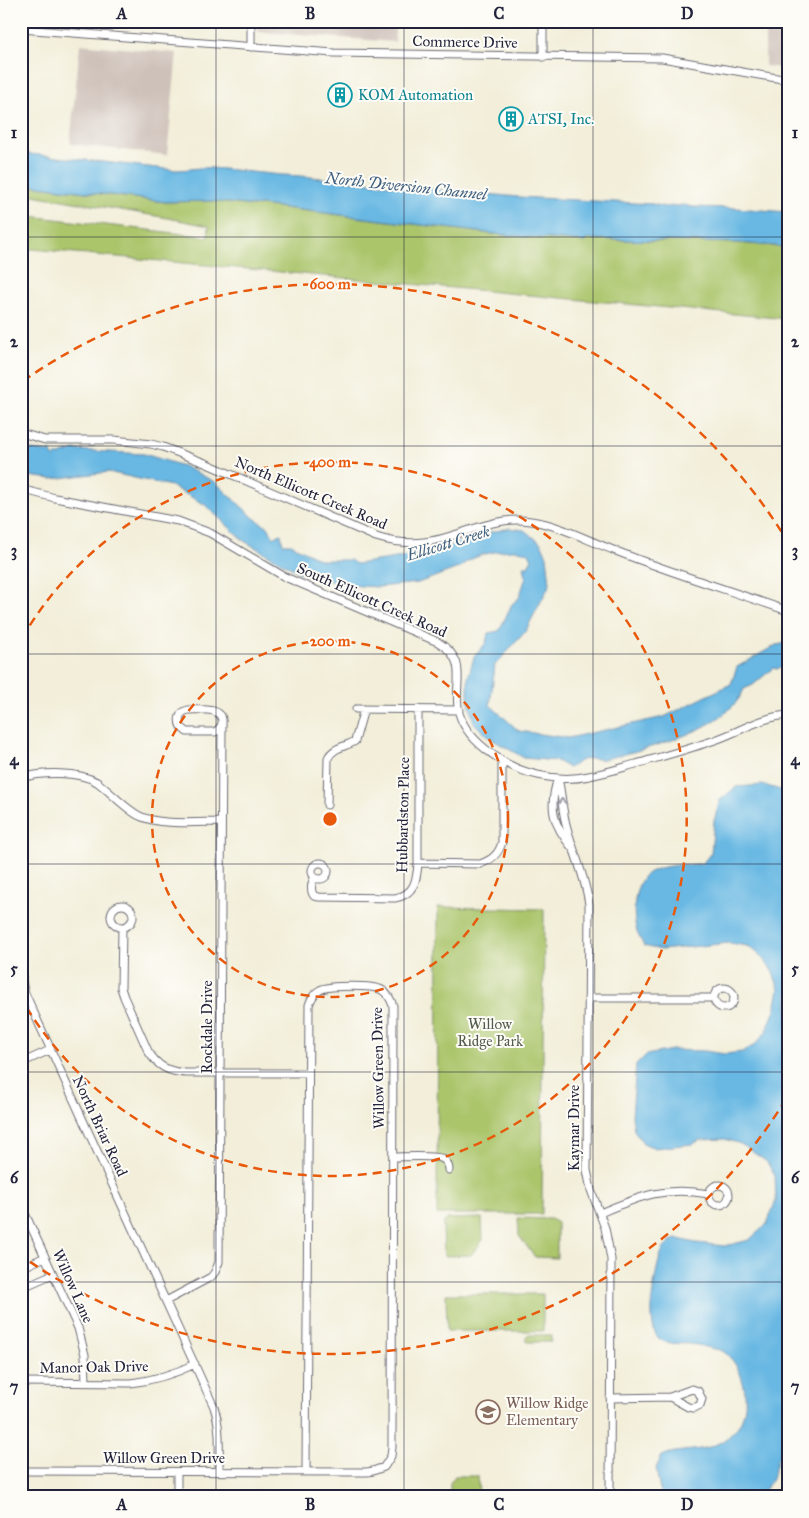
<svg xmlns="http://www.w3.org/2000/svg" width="809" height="1518" font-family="'IM FELL Great Primer',serif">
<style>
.industrial{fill:#cec1b9}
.green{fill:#aac56b;stroke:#667453}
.water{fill:#68b8e3;stroke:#456d8f}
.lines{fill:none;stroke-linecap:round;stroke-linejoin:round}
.minor-casing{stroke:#6b6972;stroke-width:9}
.minor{stroke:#fff;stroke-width:7}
.oneway{stroke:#9c9ca7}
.grid{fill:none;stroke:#22223b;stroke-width:1;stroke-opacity:0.55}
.ring{fill:none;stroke:#e8590c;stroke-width:2.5;stroke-dasharray:9 6}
.labels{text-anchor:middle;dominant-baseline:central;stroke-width:4;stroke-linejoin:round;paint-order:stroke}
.street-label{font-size:15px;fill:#22223b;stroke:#fdfcf7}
.culture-label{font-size:15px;fill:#0d838f;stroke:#fdfcf7;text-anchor:start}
.park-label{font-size:15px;fill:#525b4c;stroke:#fdfcf7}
.education-label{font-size:15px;fill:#785e54;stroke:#fdfcf7;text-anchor:start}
.water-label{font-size:16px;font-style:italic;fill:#3e5e7e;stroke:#fdfcf7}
.centre{fill:#e8590c;stroke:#fdfcf7;stroke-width:2.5}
.ring-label{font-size:15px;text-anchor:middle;font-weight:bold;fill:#e8590c;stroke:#fdfcf7;stroke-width:4;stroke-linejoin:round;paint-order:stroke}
.neatline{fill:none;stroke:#22223b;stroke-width:2}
.grid-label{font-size:16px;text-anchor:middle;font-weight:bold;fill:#22223b}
</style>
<rect width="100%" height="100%" fill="#fdfcf7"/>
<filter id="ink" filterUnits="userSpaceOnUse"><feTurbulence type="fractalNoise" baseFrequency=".02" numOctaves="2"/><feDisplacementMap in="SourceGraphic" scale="10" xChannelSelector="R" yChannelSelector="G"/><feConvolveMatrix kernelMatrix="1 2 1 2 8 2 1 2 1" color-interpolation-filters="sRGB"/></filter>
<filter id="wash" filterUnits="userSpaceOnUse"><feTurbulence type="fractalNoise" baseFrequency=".0096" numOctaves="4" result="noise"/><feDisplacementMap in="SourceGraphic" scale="20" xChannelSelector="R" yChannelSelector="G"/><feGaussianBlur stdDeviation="1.12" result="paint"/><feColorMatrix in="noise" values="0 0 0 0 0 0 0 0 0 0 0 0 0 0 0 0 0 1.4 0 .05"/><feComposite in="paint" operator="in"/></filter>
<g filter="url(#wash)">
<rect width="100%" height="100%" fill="#f2eed9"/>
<path class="industrial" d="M 258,21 L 395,21 L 395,42 L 258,32 Z
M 765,21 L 788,21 L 788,69 L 765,66 Z
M 80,44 L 177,53 L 167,155 L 70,144 Z"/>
<path class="green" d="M 21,184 L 165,202 L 212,201 L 253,206 L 260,205 L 494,234 L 584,242 L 588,239 L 738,243 L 788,247 L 788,269 L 779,269 L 788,280 L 788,319 L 21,248 L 21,215 L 208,237 L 209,226 L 168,218 L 21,193 Z
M 438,907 L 544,909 L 542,1214 L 437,1214 Z
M 482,1218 L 483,1240 L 471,1255 L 444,1256 L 443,1224 L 447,1219 Z
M 518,1218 L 551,1219 L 557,1223 L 557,1258 L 535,1257 L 519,1236 Z
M 446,1294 L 543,1294 L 543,1331 L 447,1331 Z
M 527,1335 L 551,1335 L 551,1342 L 527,1342 Z
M 788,1456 L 788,1497 L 775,1497 Z
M 455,1476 L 478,1476 L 479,1497 L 450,1497 L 450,1483 Z"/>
<path class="water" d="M 21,153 L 176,170 C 187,170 199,167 211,168 C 240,170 270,175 300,176 L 518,197 L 653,204 L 665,207 L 684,205 L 692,207 L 735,208 L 788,212 L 788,247 L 738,243 L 588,239 L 584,242 L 494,234 L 261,205 L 253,206 L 212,201 L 166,202 L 23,184 L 21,184 Z
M 21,449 L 51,452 L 53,457 L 75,450 L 144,454 L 183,466 L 215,482 L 254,518 L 268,527 L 274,537 L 281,534 L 283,544 L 291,544 L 321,560 L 350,560 L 356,564 L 430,553 L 483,534 L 509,528 L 524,530 L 541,543 L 547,556 L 550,584 L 525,632 L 495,665 L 490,705 L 519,731 L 568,738 L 664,717 L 731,684 L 737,667 L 776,645 L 788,643 L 788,663 L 777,669 L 773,668 L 753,685 L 744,689 C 728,731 644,749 605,759 C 598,760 592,757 586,759 C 580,760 574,765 569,768 L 557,761 L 524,758 L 488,737 L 474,723 L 468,700 L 468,678 L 474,657 L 486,643 L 488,633 L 499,631 L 512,604 L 519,598 L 526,577 L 524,566 L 528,566 L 532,559 L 529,553 C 526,552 521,550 518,550 C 504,549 469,555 461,567 L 418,583 L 378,587 L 347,585 L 302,574 L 244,541 L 204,504 L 171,486 L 108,472 L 52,479 L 21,475 Z
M 763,785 L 788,792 L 788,1413 L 785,1422 L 783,1441 L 772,1479 L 760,1497 L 661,1497 L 656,1468 L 662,1456 C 679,1448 699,1453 717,1444 C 726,1440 737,1430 741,1421 C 751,1400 743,1366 724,1352 C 721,1350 717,1349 714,1349 C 706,1347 699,1345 691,1344 C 682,1343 670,1345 661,1340 C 644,1331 655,1273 660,1257 C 661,1251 666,1246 670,1241 L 678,1239 L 696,1243 L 725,1246 L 749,1240 L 767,1224 L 776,1200 L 775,1176 L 767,1162 L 741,1144 L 725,1139 L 700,1140 L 693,1144 L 655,1148 L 643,1143 L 634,1130 L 632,1116 L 636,1065 L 646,1055 L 672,1050 L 705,1051 L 725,1054 L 742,1052 L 755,1045 L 766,1032 L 775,1010 L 779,989 L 772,970 L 759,954 L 747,946 L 729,943 L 661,950 L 644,946 C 642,942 639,937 637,932 C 632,916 633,883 648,873 C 663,864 685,865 702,864 L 711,853 L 714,821 L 720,800 L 736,787 Z"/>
</g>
<g filter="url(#ink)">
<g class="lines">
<g class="minor-casing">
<path id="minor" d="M 251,21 L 251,47
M 21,29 L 334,53 L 662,58 L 788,80
M 543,57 L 543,21
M 21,433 L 45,440 L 114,440 L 151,444 L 163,447 L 205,463 L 376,537 C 392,542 407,544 424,542 C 461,538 491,515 531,521 C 561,525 588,541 616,551 C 672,573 731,591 788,611
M 21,489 L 55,498 L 178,521 L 210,533 L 285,577 L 438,642 C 471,662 452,684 459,713 C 464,731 478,744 492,754 C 518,774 557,783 589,776 C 605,773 621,768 636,764 C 660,757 686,750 709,742 C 736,734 759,717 788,715
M 356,709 L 459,710
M 188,710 C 198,710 224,706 222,723 C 221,727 218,730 215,732 L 187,732 L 181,727 C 177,719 180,712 188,710 Z
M 23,777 L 22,980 L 24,991 L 214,1407 C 221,1428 219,1450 219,1471
M 21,778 C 42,772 78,771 97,782 C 109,791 120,803 133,812 C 152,827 197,822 221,822
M 327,805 L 328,758 C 333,747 346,747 355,741 L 364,709
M 573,849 C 553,825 548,808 558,778 C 562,795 562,811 567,828 C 574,854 586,878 589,905 L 587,1170 L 591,1190 L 605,1228 L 611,1259 L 610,1497
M312 871a8 8 0 1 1 16 0a8 8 0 1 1-16 0Z
M 418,863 L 480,864 C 492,860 499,854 502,842 L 502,762
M 315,878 C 311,882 310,891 314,896 L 319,897 L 395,898 C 414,895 417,880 418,863 L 418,709
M111 916a11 11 0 1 1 22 0a11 11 0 1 1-22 0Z
M 122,927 L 121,988 L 124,997 L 148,1051 C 157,1066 168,1072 186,1073 L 308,1073
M714 998a10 10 0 1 1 20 0a10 10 0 1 1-20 0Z
M 588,998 L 713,998
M 21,1063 L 50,1050
M 393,1157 C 404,1157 436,1155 443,1159 C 447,1162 449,1166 449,1170
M709 1195a10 10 0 1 1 20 0a10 10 0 1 1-20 0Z
M 21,1205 L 78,1328 L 85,1355 L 86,1382
M 600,1213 C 641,1196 664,1186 709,1194
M 21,1268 L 45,1257
M 21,1288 L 53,1274
M 166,1301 L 211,1277 L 215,1272 L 219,1262 L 222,724
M 21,1382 L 131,1383 C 154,1380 174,1374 195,1364
M 610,1398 L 670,1397 L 688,1407 L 694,1408 L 700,1405 L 702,1399 L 698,1391 L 692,1389 L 670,1397
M 21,1471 L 367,1472 L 373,1471 L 384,1467 L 391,1456 L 392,1447 L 393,1006 C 391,999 388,994 382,990 C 373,985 329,985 320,990 C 314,993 311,999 309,1005 L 306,1472
M 177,1497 L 177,1472"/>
</g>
<use href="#minor" class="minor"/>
</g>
<defs><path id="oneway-chevron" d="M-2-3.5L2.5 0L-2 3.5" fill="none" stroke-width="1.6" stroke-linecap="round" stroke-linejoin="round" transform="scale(1.25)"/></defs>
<use class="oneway" href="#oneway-chevron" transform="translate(562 802) rotate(-94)"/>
</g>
<path class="grid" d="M 216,21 L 216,1497M 404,21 L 404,1497M 593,21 L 593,1497M 21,237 L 788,237M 21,446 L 788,446M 21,654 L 788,654M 21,864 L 788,864M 21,1072 L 788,1072M 21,1282 L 788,1282"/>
<g class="ring">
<circle cx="330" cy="819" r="178"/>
<path d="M22 638A357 357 0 1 1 22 1000"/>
<path d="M786 1099A535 535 0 0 1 23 1257M23 381A535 535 0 0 1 786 539"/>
</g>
<defs>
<g id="building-ring" transform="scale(1.25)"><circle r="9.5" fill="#fdfcf7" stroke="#0f9aa8" stroke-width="1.5"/><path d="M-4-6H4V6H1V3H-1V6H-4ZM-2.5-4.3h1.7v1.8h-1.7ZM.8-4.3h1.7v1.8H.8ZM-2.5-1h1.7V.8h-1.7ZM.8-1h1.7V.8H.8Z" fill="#0f9aa8"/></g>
<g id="school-ring" transform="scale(1.25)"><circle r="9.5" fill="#fdfcf7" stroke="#8d6e63" stroke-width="1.5"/><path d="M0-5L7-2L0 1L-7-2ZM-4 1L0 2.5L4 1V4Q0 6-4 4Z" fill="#8d6e63"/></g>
</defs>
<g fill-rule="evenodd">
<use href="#building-ring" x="340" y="95"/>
<use href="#building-ring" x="511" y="119"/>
<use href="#school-ring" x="488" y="1412"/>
</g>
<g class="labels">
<g class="street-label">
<text transform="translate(465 42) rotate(1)">Commerce Drive</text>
<text transform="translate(311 493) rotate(23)">North Ellicott Creek Road</text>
<text transform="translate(372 600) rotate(24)">South Ellicott Creek Road</text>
<text transform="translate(403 815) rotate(-89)">Hubbardston Place</text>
<text transform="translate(207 1027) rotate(-90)">Rockdale Drive</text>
<text transform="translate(378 1068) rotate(-91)">Willow Green Drive</text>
<text transform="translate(100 1126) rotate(65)">North Briar Road</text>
<text transform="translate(574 1128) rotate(-90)">Kaymar Drive</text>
<text transform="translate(73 1286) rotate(66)">Willow Lane</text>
<text transform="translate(94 1367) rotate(-1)">Manor Oak Drive</text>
<text x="164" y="1458">Willow Green Drive</text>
</g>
<g class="culture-label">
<text x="358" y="95">KOM Automation</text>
<text x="528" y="119">ATSI, Inc.</text>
</g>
<g class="park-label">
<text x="490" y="1024">Willow<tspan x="490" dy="17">Ridge Park</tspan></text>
</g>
<g class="education-label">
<text x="506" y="1403">Willow Ridge<tspan x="506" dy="17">Elementary</tspan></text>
</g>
<g class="water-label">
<text transform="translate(406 186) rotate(6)">North Diversion Channel</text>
<text transform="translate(448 543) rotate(-17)">Ellicott Creek</text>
</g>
</g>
<circle cx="330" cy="819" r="8" class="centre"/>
<g class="ring-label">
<text x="330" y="289">600 m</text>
<text x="330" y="467">400 m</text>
<text x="330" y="646">200 m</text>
</g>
<rect width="809" height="1518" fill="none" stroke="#fdfcf7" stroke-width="55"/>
<rect x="28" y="28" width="754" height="1462" class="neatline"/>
<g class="grid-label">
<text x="122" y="19">A</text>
<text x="310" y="19">B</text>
<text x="499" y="19">C</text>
<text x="687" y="19">D</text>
<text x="14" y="138">1</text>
<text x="795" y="138">1</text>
<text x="14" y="347">2</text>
<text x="795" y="347">2</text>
<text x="14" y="556">3</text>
<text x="795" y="556">3</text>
<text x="14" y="765">4</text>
<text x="795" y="765">4</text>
<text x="14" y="974">5</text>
<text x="795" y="974">5</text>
<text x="14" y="1183">6</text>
<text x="795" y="1183">6</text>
<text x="14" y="1392">7</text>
<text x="795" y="1392">7</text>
<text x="122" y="1510">A</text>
<text x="310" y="1510">B</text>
<text x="499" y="1510">C</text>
<text x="687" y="1510">D</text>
</g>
</svg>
